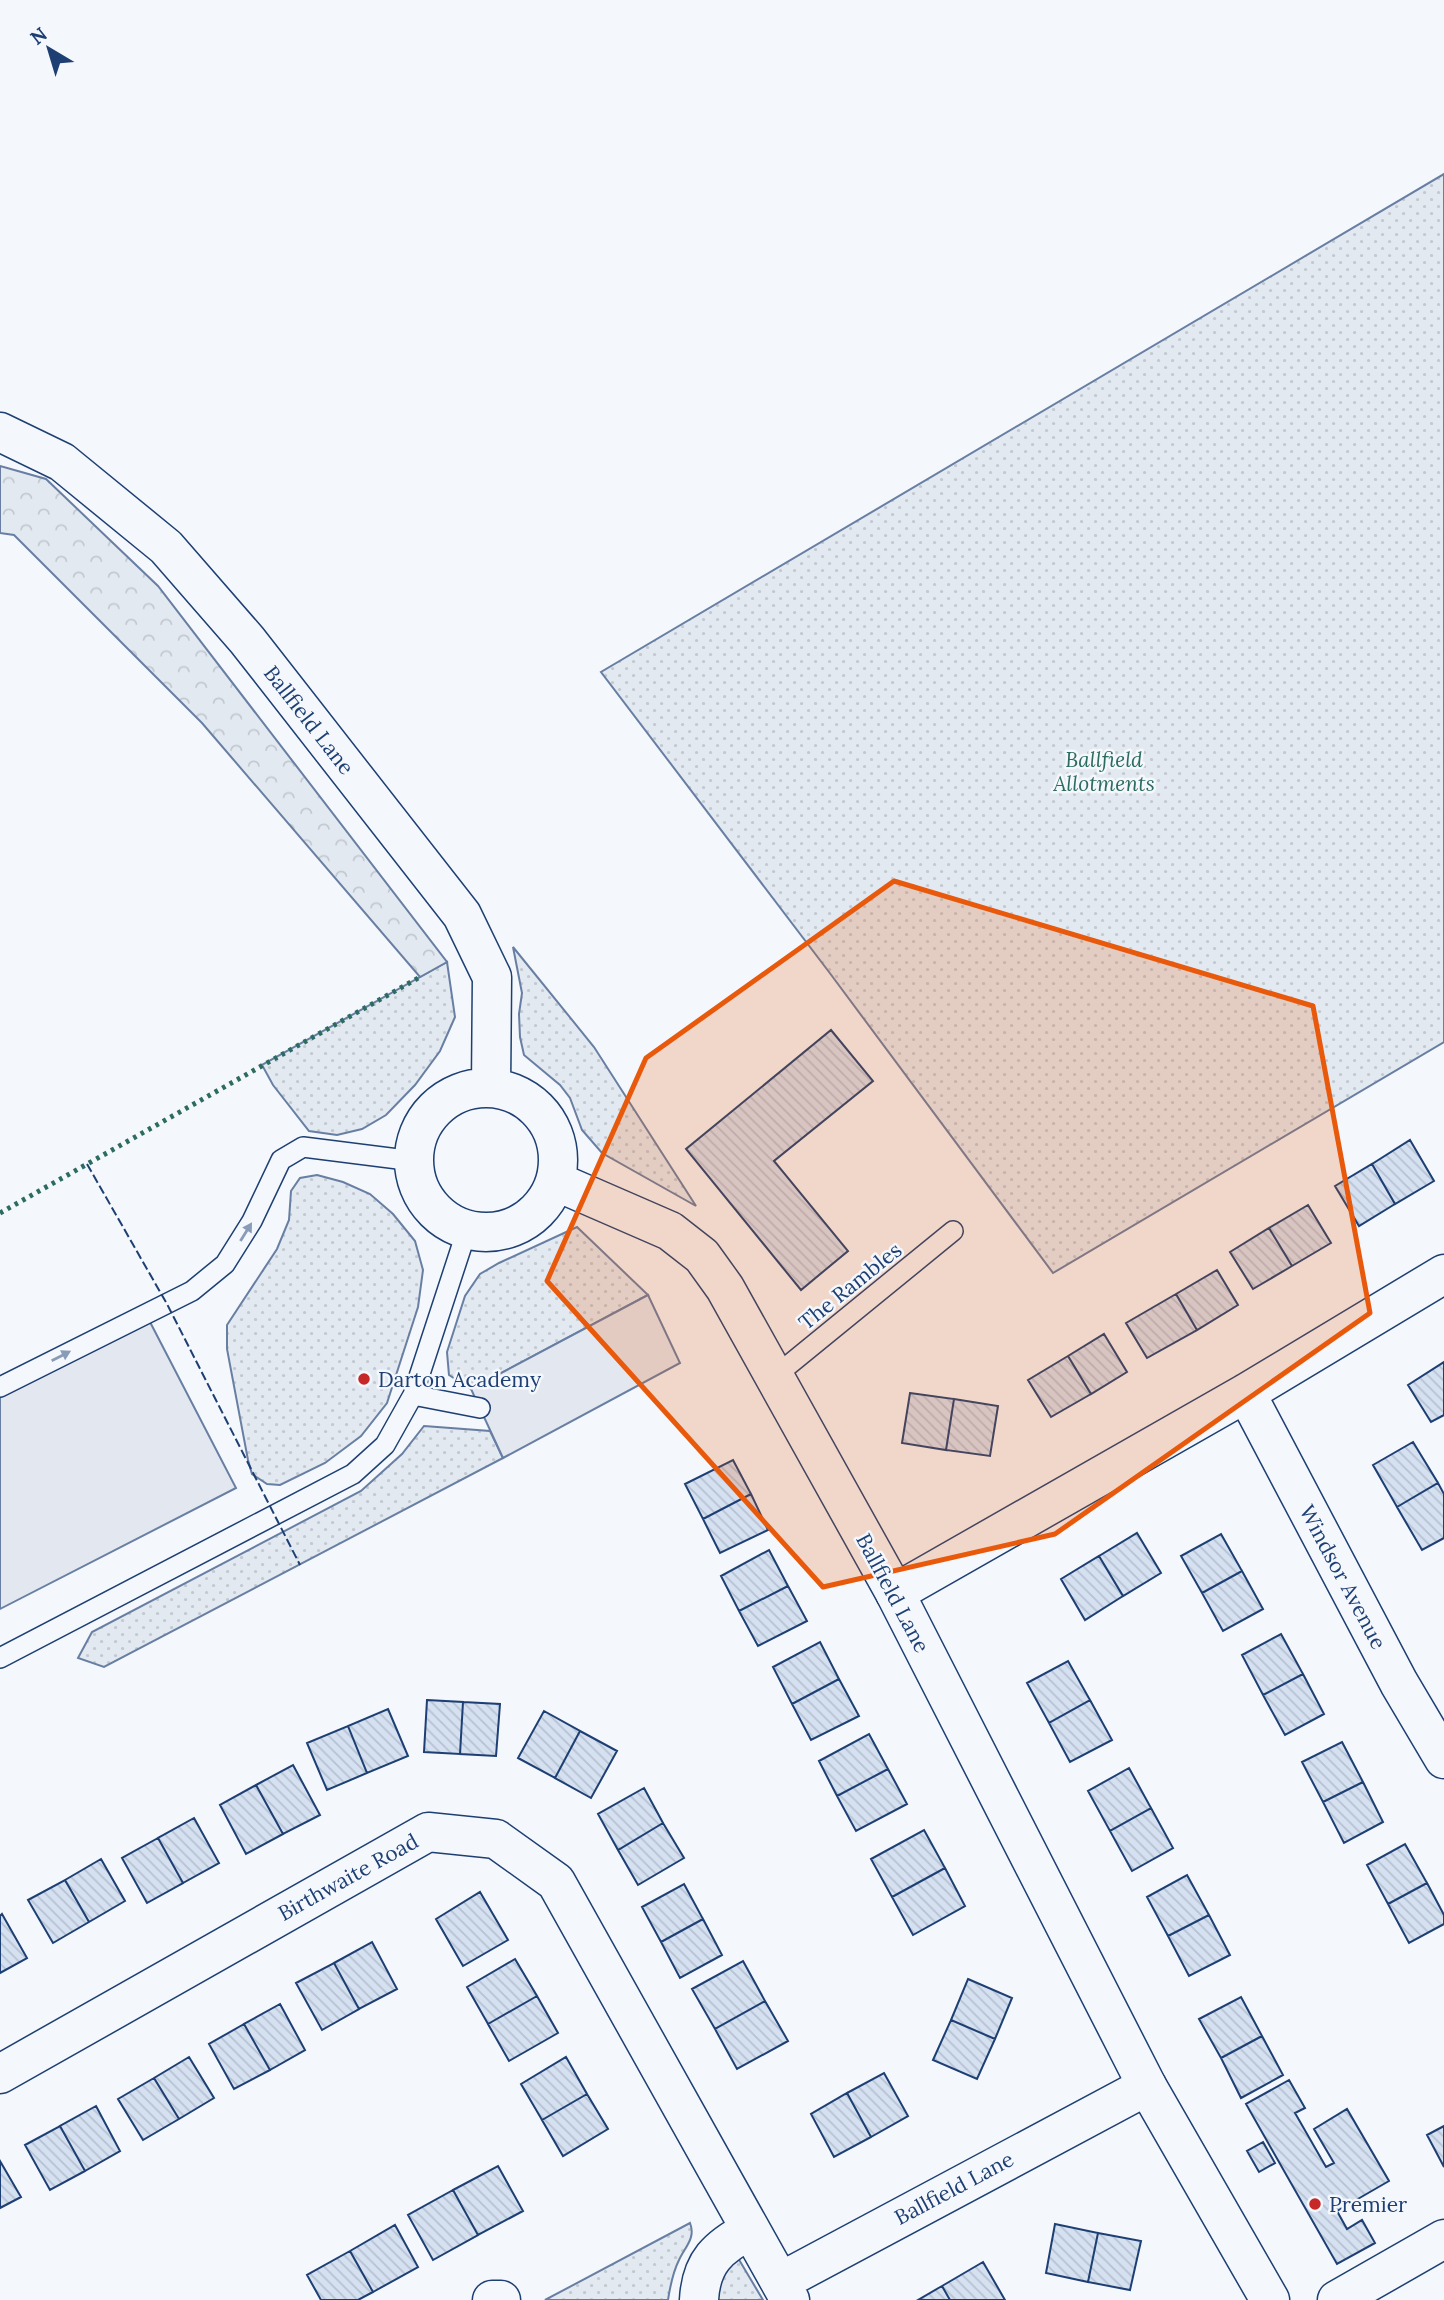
<svg xmlns="http://www.w3.org/2000/svg" width="1444" height="2300" font-family="Lora,serif">
<style>
.grass{fill:url(#grass-dots);stroke:#687fa3;stroke-width:2}
.forest{fill:url(#forest-crowns);stroke:#687fa3;stroke-width:2}
.parking{fill:#e3e8f0;stroke:#687fa3;stroke-width:2}
.building{fill:url(#building-back-hatch);stroke:#1d3f73;stroke-width:2}
.lines{fill:none;stroke-linecap:round;stroke-linejoin:round}
.service-casing{stroke:#1d3f73;stroke-width:22}
.minor-casing{stroke:#1d3f73;stroke-width:41}
.tertiary-casing{stroke:#1d3f73;stroke-width:41}
.service{stroke:#f4f7fb;stroke-width:19}
.minor{stroke:#f4f7fb;stroke-width:38}
.tertiary{stroke:#f4f7fb;stroke-width:38}
.hedge{stroke:#2c6c60;stroke-width:5;stroke-dasharray:3.5 5;stroke-linecap:butt}
.fence{stroke:#1d3f73;stroke-width:2;stroke-dasharray:9 3.5;stroke-linecap:butt}
.oneway{fill:#889bb7}
.marked{fill:#e8590c;fill-opacity:0.2;stroke:#e8590c;stroke-width:5;stroke-linejoin:round}
.poi-dot{fill:#c62828;stroke:#f4f7fb;stroke-width:2.5}
.labels{text-anchor:middle;dominant-baseline:central;stroke-width:5;stroke-linejoin:round;paint-order:stroke}
.street-label{font-size:21px;fill:#1d3f73;stroke:#f4f7fb}
.park-label{font-size:21px;font-style:italic;fill:#2c6c60;stroke:#f4f7fb}
.poi-label{font-size:21px;fill:#1d3f73;stroke:#f4f7fb;text-anchor:start}
</style>
<defs>
<pattern id="grass-dots" width="8" height="8" patternUnits="userSpaceOnUse" patternTransform="scale(1.75)"><rect width="8" height="8" fill="#e3e9f0"/><path d="M2 2h.1M6 6h.1" fill="none" stroke="#c2c9d1" stroke-width="1.8" stroke-linecap="round"/></pattern>
<pattern id="forest-crowns" width="20" height="18" patternUnits="userSpaceOnUse" patternTransform="scale(1.75)"><rect width="20" height="18" fill="#e3e9f0"/><path d="M2 6a3 3 0 1 1 6 0M12 15a3 3 0 1 1 6 0" fill="none" stroke="#c2c9d1"/></pattern>
<pattern id="building-back-hatch" width="6" height="6" patternUnits="userSpaceOnUse" patternTransform="scale(1.75)"><rect width="6" height="6" fill="#d5e0f0"/><path d="M-1 5l2 2M0 0l6 6M5-1l2 2" fill="none" stroke="#b6c1d1"/></pattern>
</defs>
<rect width="100%" height="100%" fill="#f4f7fb"/>
<path class="grass" d="M 1444,174 L 1444,1042 L 1053,1273 L 829,972 L 601,672 Z
M 513,947 L 594,1047 L 696,1206 L 602,1153 L 582,1130 L 570,1098 L 560,1085 L 524,1055 L 520,1037 L 519,1014 L 522,993 Z
M 447,962 L 455,1017 L 440,1051 L 415,1085 L 386,1115 L 362,1129 L 337,1135 L 309,1131 L 273,1085 L 262,1065 Z
M 317,1175 L 343,1182 L 370,1194 L 393,1214 L 415,1241 L 423,1270 L 418,1307 L 387,1403 L 361,1436 L 325,1463 L 280,1485 L 267,1484 L 252,1474 L 248,1460 L 227,1349 L 227,1325 L 277,1249 L 289,1220 L 291,1191 L 300,1178 Z
M 577,1227 L 648,1295 L 471,1389 L 449,1375 L 447,1352 L 465,1296 L 480,1274 L 499,1263 Z
M 424,1426 L 490,1431 L 503,1458 L 104,1667 L 78,1658 L 92,1632 L 361,1491 L 402,1454 Z
M 690,2223 C 696,2238 685,2247 679,2260 C 673,2272 670,2287 668,2300 L 545,2300 Z
M 738,2258 L 763,2300 L 715,2300 L 719,2278 Z"/>
<path class="forest" d="M 0,466 L 46,479 L 158,586 L 447,962 L 420,977 L 202,723 L 14,535 L 0,533 Z"/>
<path class="parking" d="M 648,1295 L 680,1363 L 503,1458 L 471,1389 Z
M 150,1322 L 236,1488 L 0,1609 L 0,1397 Z"/>
<path class="building" d="M 831,1030 L 873,1081 L 774,1161 L 848,1251 L 801,1290 L 686,1149 Z
M 1410,1140 L 1434,1181 L 1395,1204 L 1372,1164 Z
M 1372,1164 L 1395,1204 L 1359,1226 L 1335,1186 Z
M 1308,1205 L 1331,1243 L 1292,1266 L 1269,1228 Z
M 1269,1228 L 1292,1266 L 1253,1289 L 1230,1252 Z
M 1217,1270 L 1238,1305 L 1197,1330 L 1176,1294 Z
M 1176,1294 L 1197,1330 L 1147,1358 L 1126,1323 Z
M 1104,1334 L 1127,1372 L 1091,1394 L 1068,1356 Z
M 1068,1356 L 1091,1394 L 1051,1417 L 1028,1380 Z
M 1444,1362 L 1444,1415 L 1431,1422 L 1408,1385 Z
M 910,1393 L 954,1399 L 946,1450 L 902,1443 Z
M 954,1399 L 998,1406 L 990,1456 L 946,1450 Z
M 1413,1442 L 1438,1483 L 1397,1507 L 1373,1465 Z
M 733,1460 L 751,1494 L 703,1519 L 685,1484 Z
M 1438,1483 L 1444,1494 L 1444,1538 L 1422,1550 L 1397,1507 Z
M 751,1494 L 768,1530 L 720,1553 L 703,1519 Z
M 1137,1533 L 1161,1573 L 1123,1596 L 1099,1556 Z
M 1221,1534 L 1242,1571 L 1202,1593 L 1181,1556 Z
M 769,1550 L 788,1586 L 739,1611 L 721,1576 Z
M 1099,1556 L 1123,1596 L 1085,1620 L 1061,1579 Z
M 1242,1571 L 1263,1609 L 1223,1631 L 1202,1593 Z
M 788,1586 L 807,1621 L 758,1646 L 739,1611 Z
M 1281,1634 L 1303,1674 L 1263,1695 L 1242,1655 Z
M 820,1642 L 839,1679 L 792,1704 L 773,1667 Z
M 1068,1661 L 1090,1700 L 1049,1723 L 1027,1683 Z
M 1303,1674 L 1324,1714 L 1285,1735 L 1263,1695 Z
M 839,1679 L 859,1716 L 811,1740 L 792,1704 Z
M 427,1700 L 463,1702 L 460,1754 L 424,1752 Z
M 1090,1700 L 1112,1740 L 1070,1762 L 1049,1723 Z
M 463,1702 L 500,1704 L 496,1756 L 460,1754 Z
M 388,1709 L 408,1756 L 367,1773 L 348,1726 Z
M 544,1711 L 580,1731 L 555,1778 L 518,1758 Z
M 348,1726 L 367,1773 L 327,1790 L 307,1743 Z
M 580,1731 L 617,1751 L 591,1798 L 555,1778 Z
M 869,1734 L 888,1769 L 837,1796 L 819,1761 Z
M 1342,1742 L 1363,1782 L 1323,1802 L 1302,1762 Z
M 293,1765 L 320,1815 L 283,1834 L 256,1785 Z
M 1129,1768 L 1151,1808 L 1110,1831 L 1088,1791 Z
M 888,1769 L 907,1804 L 856,1831 L 837,1796 Z
M 1363,1782 L 1383,1822 L 1344,1843 L 1323,1802 Z
M 256,1785 L 283,1834 L 246,1854 L 220,1805 Z
M 644,1788 L 663,1823 L 618,1850 L 598,1814 Z
M 1151,1808 L 1173,1848 L 1132,1871 L 1110,1831 Z
M 194,1818 L 219,1863 L 183,1883 L 158,1838 Z
M 663,1823 L 684,1858 L 638,1885 L 618,1850 Z
M 924,1830 L 945,1868 L 892,1897 L 871,1859 Z
M 158,1838 L 183,1883 L 147,1903 L 122,1858 Z
M 1405,1844 L 1427,1883 L 1388,1904 L 1367,1865 Z
M 101,1859 L 125,1901 L 89,1922 L 65,1880 Z
M 945,1868 L 965,1906 L 913,1935 L 892,1897 Z
M 1187,1875 L 1209,1915 L 1168,1936 L 1147,1897 Z
M 65,1880 L 89,1922 L 53,1943 L 28,1900 Z
M 1427,1883 L 1444,1915 L 1444,1924 L 1409,1943 L 1388,1904 Z
M 684,1884 L 703,1919 L 661,1942 L 642,1907 Z
M 480,1892 L 508,1940 L 463,1966 L 436,1919 Z
M 2,1914 L 27,1958 L 0,1973 L 0,1916 Z
M 1209,1915 L 1230,1955 L 1189,1976 L 1168,1936 Z
M 703,1919 L 722,1955 L 680,1978 L 661,1942 Z
M 372,1942 L 397,1989 L 359,2009 L 334,1963 Z
M 515,1959 L 537,1996 L 488,2024 L 467,1987 Z
M 743,1961 L 765,2001 L 715,2029 L 692,1989 Z
M 334,1963 L 359,2009 L 322,2030 L 296,1983 Z
M 968,1979 L 1012,1998 L 995,2039 L 951,2020 Z
M 537,1996 L 558,2033 L 509,2061 L 488,2024 Z
M 1241,1997 L 1262,2036 L 1221,2058 L 1199,2019 Z
M 765,2001 L 788,2041 L 737,2069 L 715,2029 Z
M 280,2004 L 305,2050 L 270,2070 L 244,2024 Z
M 951,2020 L 995,2039 L 977,2079 L 933,2060 Z
M 244,2024 L 270,2070 L 234,2089 L 209,2044 Z
M 1262,2036 L 1283,2075 L 1241,2098 L 1221,2058 Z
M 189,2057 L 214,2098 L 179,2119 L 154,2078 Z
M 566,2057 L 587,2094 L 542,2120 L 521,2084 Z
M 884,2073 L 908,2116 L 871,2137 L 847,2093 Z
M 154,2078 L 179,2119 L 143,2140 L 118,2099 Z
M 1289,2080 L 1305,2108 L 1295,2113 L 1326,2167 L 1334,2163 L 1314,2129 L 1347,2109 L 1389,2181 L 1337,2211 L 1347,2229 L 1362,2220 L 1375,2243 L 1337,2264 L 1246,2104 Z
M 847,2093 L 871,2137 L 834,2157 L 811,2114 Z
M 587,2094 L 608,2129 L 563,2156 L 542,2120 Z
M 96,2106 L 120,2151 L 85,2171 L 60,2126 Z
M 60,2126 L 85,2171 L 50,2190 L 25,2145 Z
M 1444,2126 L 1444,2167 L 1427,2135 Z
M 1263,2142 L 1275,2163 L 1259,2172 L 1247,2151 Z
M 0,2161 L 21,2197 L 0,2208 Z
M 498,2166 L 523,2211 L 478,2235 L 453,2190 Z
M 453,2190 L 478,2235 L 433,2260 L 408,2215 Z
M 1055,2224 L 1098,2233 L 1088,2282 L 1046,2273 Z
M 395,2225 L 418,2267 L 373,2292 L 350,2251 Z
M 1098,2233 L 1141,2241 L 1130,2290 L 1088,2282 Z
M 350,2251 L 373,2292 L 358,2300 L 321,2300 L 307,2275 Z
M 983,2262 L 1005,2300 L 950,2300 L 942,2286 Z
M 942,2286 L 950,2300 L 918,2300 Z"/>
<g class="lines">
<g class="service-casing">
<path id="service" d="M 774,1377 L 953,1231
M 0,1387 L 192,1291 L 225,1264 L 252,1221 L 281,1160 L 303,1147 L 414,1161
M 413,1395 L 480,1408
M 0,1658 L 353,1474 L 385,1445 L 413,1395 L 467,1230"/>
</g>
<g class="minor-casing">
<path id="minor" d="M 1246,1393 L 1399,1683 L 1444,1759
M 895,1593 L 1246,1393 L 1444,1274
M 0,2074 L 428,1832 L 496,1839 L 556,1882 L 790,2300
M 780,2282 L 1147,2086
M 492,2300 L 501,2300
M 699,2300 C 701,2262 718,2247 750,2230
M 1337,2300 L 1444,2239"/>
</g>
<g class="tertiary-casing">
<path id="tertiary" d="M 0,432 L 62,462 L 166,547 L 247,640 L 462,915 L 492,977 L 491,1088
M414 1160a72 72 0 1 1 144 0a72 72 0 1 1-144 0Z
M 555,1181 L 670,1231 L 702,1256 L 725,1288 L 895,1593 L 1147,2086 L 1270,2300"/>
</g>
<use href="#service" class="service"/>
<use href="#minor" class="minor"/>
<use href="#tertiary" class="tertiary"/>
<path class="hedge" d="M 0,1213 L 420,977"/>
<path class="fence" d="M 87,1164 L 167,1304 L 300,1565"/>
</g>
<defs><path id="oneway-solid" d="M-6-.8H1V-3.2L6.5 0L1 3.2V.8H-6Z" transform="scale(1.75)"/></defs>
<g class="oneway">
<use href="#oneway-solid" transform="translate(246 1232) rotate(-58)"/>
<use href="#oneway-solid" transform="translate(61 1356) rotate(-27)"/>
</g>
<path class="marked" d="M 894,881 L 1313,1006 L 1370,1313 L 1055,1534 L 823,1587 L 547,1281 L 646,1058 Z"/>
<g class="poi-dot">
<circle cx="364" cy="1379" r="7"/>
<circle cx="1315" cy="2204" r="7"/>
</g>
<g class="labels">
<g class="street-label">
<text transform="translate(309 720) rotate(52)">Ballfield Lane</text>
<text transform="translate(850 1286) rotate(-39)">The Rambles</text>
<text transform="translate(1343 1577) rotate(62)">Windsor Avenue</text>
<text transform="translate(893 1593) rotate(62)">Ballfield Lane</text>
<text transform="translate(348 1877) rotate(-29)">Birthwaite Road</text>
<text transform="translate(954 2188) rotate(-28)">Ballfield Lane</text>
</g>
<g class="park-label">
<text x="1104" y="759">Ballfield<tspan x="1104" dy="24">Allotments</tspan></text>
</g>
<g class="poi-label">
<text x="378" y="1379">Darton Academy</text>
<text x="1329" y="2204">Premier</text>
</g>
</g>
<g transform="translate(49 49) rotate(322)" stroke="#f4f7fb" stroke-width="5" paint-order="stroke">
<path d="M0-5L12 26L0 18L-12 26Z" fill="#1d3f73"/>
<text y="-10" font-size="19" font-weight="bold" text-anchor="middle" fill="#1d3f73">N</text>
</g>
</svg>
